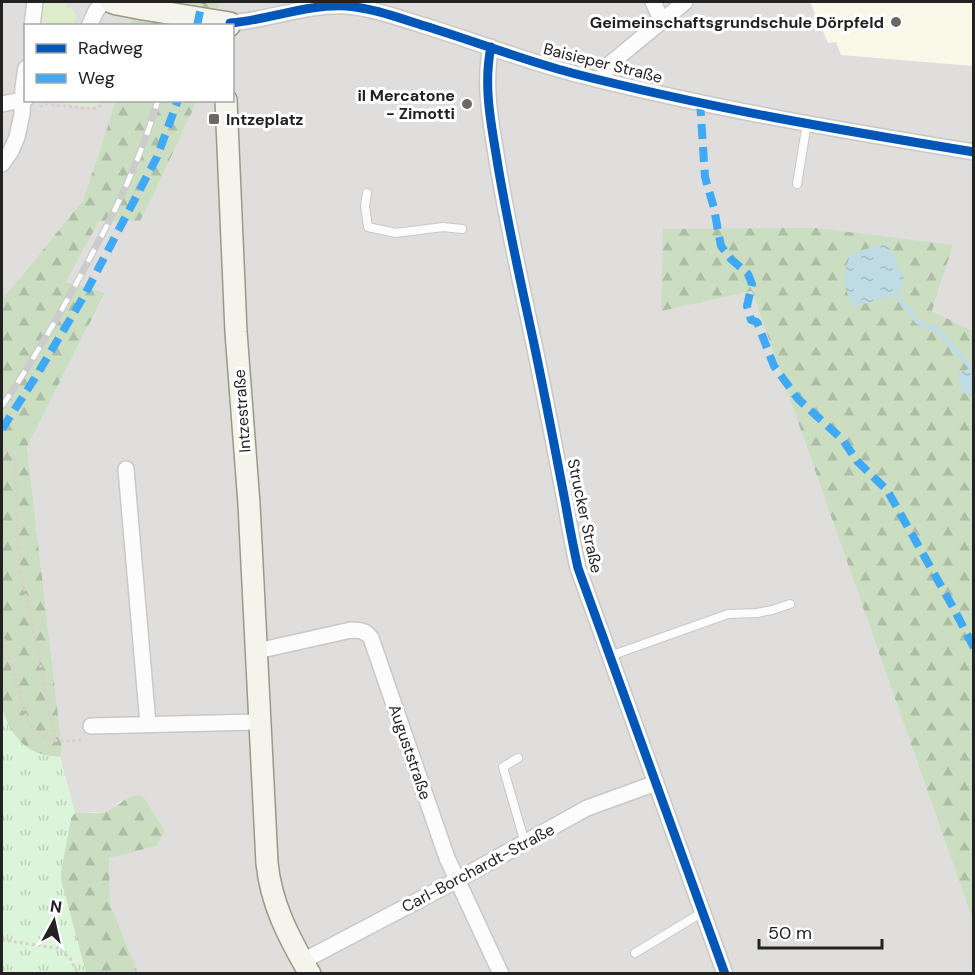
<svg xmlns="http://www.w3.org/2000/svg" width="975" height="975" font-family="'DM Sans',sans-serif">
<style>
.residential{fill:#dfdedc}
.education{fill:#f8f7e8}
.grass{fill:#ddeccb}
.forest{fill:url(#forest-firs)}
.park{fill:url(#park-tufts)}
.water{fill:url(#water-ripples)}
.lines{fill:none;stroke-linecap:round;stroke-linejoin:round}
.stream{stroke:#bfdbe3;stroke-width:5}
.service-casing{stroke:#c9c8c7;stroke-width:10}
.minor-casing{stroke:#c9c8c7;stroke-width:18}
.secondary-casing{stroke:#999a82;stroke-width:24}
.path{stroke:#dccecd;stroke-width:3;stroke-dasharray:3 3;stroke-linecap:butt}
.service{stroke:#fdfcfc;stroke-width:8}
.minor{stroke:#fdfcfc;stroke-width:15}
.secondary{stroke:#f4f4ed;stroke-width:21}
.rail-casing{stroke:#ccc;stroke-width:7}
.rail{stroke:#fff;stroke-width:4.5;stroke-dasharray:14;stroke-linecap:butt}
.secondary-bridge-casing{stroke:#999a82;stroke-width:24;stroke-linecap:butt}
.secondary-bridge{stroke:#f4f4ed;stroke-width:21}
.quiet{stroke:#3fa9f5;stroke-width:8;stroke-dasharray:15 8;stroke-linecap:butt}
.cycleway-casing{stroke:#fff;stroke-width:13}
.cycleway{stroke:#0057b8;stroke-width:9}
.poi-dot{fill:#6a6968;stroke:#fff;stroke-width:2}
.labels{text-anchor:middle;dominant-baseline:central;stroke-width:6;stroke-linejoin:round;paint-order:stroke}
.poi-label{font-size:16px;font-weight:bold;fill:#222;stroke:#fff;text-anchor:end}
.street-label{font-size:16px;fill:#222;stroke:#fff}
</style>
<defs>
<pattern id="forest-firs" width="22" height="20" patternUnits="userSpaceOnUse" patternTransform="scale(1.5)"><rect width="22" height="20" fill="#cbdec1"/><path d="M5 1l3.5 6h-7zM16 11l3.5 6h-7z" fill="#aebea6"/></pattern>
<pattern id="park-tufts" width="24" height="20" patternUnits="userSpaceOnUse" patternTransform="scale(1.5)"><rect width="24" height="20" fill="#daf5da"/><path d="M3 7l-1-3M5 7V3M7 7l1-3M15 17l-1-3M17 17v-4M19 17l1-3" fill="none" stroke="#bbd2bb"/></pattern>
<pattern id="water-ripples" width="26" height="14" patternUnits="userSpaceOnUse" patternTransform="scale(1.5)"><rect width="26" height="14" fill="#bfdbe3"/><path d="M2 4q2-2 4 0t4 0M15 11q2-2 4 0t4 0" fill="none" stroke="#a4bcc2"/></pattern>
</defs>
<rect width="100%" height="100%" fill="#f0eeeb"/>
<path class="residential" d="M 2,2 L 132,2 L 130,25 L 26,26 L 26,100 L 115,101 L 106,132 L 83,200 L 21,277 L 2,298 Z
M 220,2 L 973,2 L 973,331 L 932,311 L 953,245 L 661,310 L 752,291 L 973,921 L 973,973 L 138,973 L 110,904 L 109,857 L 156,846 L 121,801 L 111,809 L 103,812 L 75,813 L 60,757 L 62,750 L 27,447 L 105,294 L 66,282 L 99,221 L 140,220 L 151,200 L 197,101 L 232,100 L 232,26 L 215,25 Z"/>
<path class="education" d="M 810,2 L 973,2 L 973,66 L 841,55 L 836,42 L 828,43 Z"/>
<path class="grass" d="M 42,2 L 67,2 L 66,8 L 71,8 L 77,15 L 74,25 L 38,26 Z
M 56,101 L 101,101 L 93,107 L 59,103 Z"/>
<path class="forest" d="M 132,2 L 220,2 L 215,25 L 130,26 Z
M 115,101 L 197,101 L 151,200 L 140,221 L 99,221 L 66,282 L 105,293 L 27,447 L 62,750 L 60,757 C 53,756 47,756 41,754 C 20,748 8,728 2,708 L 2,298 L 21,277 L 83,200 L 106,132 Z
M 816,228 L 953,245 L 932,311 L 973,331 L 973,921 L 752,291 L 661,311 L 663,229 Z
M 139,795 L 145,799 L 165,832 L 156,846 L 109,858 L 110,904 L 138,973 L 86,973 L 61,880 L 61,871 L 71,818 L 75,813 C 84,812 95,814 104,812 C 117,808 125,796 139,795 Z"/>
<path class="park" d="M 2,708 C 8,728 20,748 41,754 C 47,756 53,756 60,757 L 75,813 L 71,818 L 61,871 L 61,880 L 86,973 L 2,973 Z"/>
<path class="water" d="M 887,244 L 904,277 L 900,292 L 896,295 L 853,307 C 843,284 842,279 850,255 L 862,250 Z
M 973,367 L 973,395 L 964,394 L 958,381 L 958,375 L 962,372 Z"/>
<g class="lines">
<path class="stream" d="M 896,295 L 918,322 L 932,328 L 934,327 L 937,330 L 972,368 L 974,372"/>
<g class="service-casing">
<path id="service" d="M 797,184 L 807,123
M 367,193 L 365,206 L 368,227 L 396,233 L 443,227 L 462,229
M 610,656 L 728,614 L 757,613 L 772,610 L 790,604
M 518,758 L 503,767 L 525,843
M 635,953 L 703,912"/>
</g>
<g class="minor-casing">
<path id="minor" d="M 653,2 L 662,21
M 230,23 C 269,20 306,4 346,6 C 373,8 399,18 425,26 C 474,41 523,60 572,73 C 704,107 839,130 974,152
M 32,26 L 35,2
M 89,26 L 96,11 L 103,2
M 491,47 C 483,85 491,123 497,160 C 507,222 521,283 534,344 C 545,396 555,449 565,501 C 569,524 573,546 578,568 L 725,974
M 603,80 L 605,72 L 611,63 L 685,2
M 2,104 L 26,99
M 2,164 L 11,151 L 17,137 L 22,114 L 23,87 L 26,68
M 126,469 L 148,724
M 257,651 L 351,630 C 360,630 366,631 371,638 L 447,858 L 501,974
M 91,726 L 260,722
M 303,961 L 457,880 L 587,808 L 656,783"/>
</g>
<g class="secondary-casing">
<path id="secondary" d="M 111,2 L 117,4 L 143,9
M 211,20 L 230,23 L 229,26
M 226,100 L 236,332 L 249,504 L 267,863 C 271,904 289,938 310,974"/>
</g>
<path class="path" d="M 40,107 L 45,104 L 91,109 C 96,108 102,107 104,100
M 2,443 L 15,461 L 19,563 L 37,647 L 55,740
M 2,633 L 27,720 C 41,745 59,741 84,740
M 2,940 L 57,948 L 70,958 L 78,974"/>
<use href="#service" class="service"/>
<use href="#minor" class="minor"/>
<use href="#secondary" class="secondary"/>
<g class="rail-casing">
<path id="rail" d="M 176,26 L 180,2
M 2,406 C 35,358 64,307 91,256 C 118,206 142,155 158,100"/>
</g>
<use href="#rail" class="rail"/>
<g class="secondary-bridge-casing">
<path id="secondary-bridge" d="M 143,9 L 211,20"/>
</g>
<use href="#secondary-bridge" class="secondary-bridge"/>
<path class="quiet" d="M 197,26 L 202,2
M 700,101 L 705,177 L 714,208 L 718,231 L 721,246 L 731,259 L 748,274 L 752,284 L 747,306 L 751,320 L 757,322 L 774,366 L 798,399 L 843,440 L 857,461 L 887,490 L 954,609 L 974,648
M 2,429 L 35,378 L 84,296 L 157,157 L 178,100"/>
<g class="cycleway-casing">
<path id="cycleway" d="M 230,23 C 269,20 306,4 346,6 C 373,8 399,18 425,26 C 474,41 523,60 572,73 C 704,107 839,130 974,152
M 491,47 C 483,85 491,123 497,160 C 507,222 521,283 534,344 C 545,396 555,449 565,501 C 569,524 573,546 578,568 L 725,974"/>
</g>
<use href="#cycleway" class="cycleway"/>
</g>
<g class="poi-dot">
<circle cx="896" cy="22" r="6"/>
<circle cx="467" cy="104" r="6"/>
<rect x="208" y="113" width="12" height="12" rx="3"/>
</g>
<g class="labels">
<g class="poi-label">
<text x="884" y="22">Geimeinschaftsgrundschule Dörpfeld</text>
<text x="455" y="95">il Mercatone<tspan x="455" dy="18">- Zimotti</tspan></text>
<text x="226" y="119" text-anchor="start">Intzeplatz</text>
</g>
<g class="street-label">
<text transform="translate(603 63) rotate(14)">Baisieper Straße</text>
<text transform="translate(242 411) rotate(-94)">Intzestraße</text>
<text transform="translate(585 516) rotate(78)">Strucker Straße</text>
<text transform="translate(410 752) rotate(71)">Auguststraße</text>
<text transform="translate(478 868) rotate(-28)">Carl-Borchardt-Straße</text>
</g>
</g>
<rect width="975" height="975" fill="none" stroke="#222222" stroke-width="6"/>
<rect x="24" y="24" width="210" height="78" fill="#ffffff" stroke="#a7a7a7" stroke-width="1.5"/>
<rect x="36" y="44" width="30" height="9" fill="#0057b8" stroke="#a7a7a7" stroke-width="1.5"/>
<text x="78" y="54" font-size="18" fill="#222222">Radweg</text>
<rect x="36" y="74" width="30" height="9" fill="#3fa9f5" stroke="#a7a7a7" stroke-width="1.5"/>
<text x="78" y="84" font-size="18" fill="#222222">Weg</text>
<g transform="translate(54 921) rotate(8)" stroke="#ffffff" stroke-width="4.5" paint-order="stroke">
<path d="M0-4.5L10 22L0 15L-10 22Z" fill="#222222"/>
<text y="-9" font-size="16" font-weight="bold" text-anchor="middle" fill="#222222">N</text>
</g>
<path d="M759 939v9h123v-9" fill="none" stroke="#222222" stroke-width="3"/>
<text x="768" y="939" font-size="18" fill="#222222" stroke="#ffffff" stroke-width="4.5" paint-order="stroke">50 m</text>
</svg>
